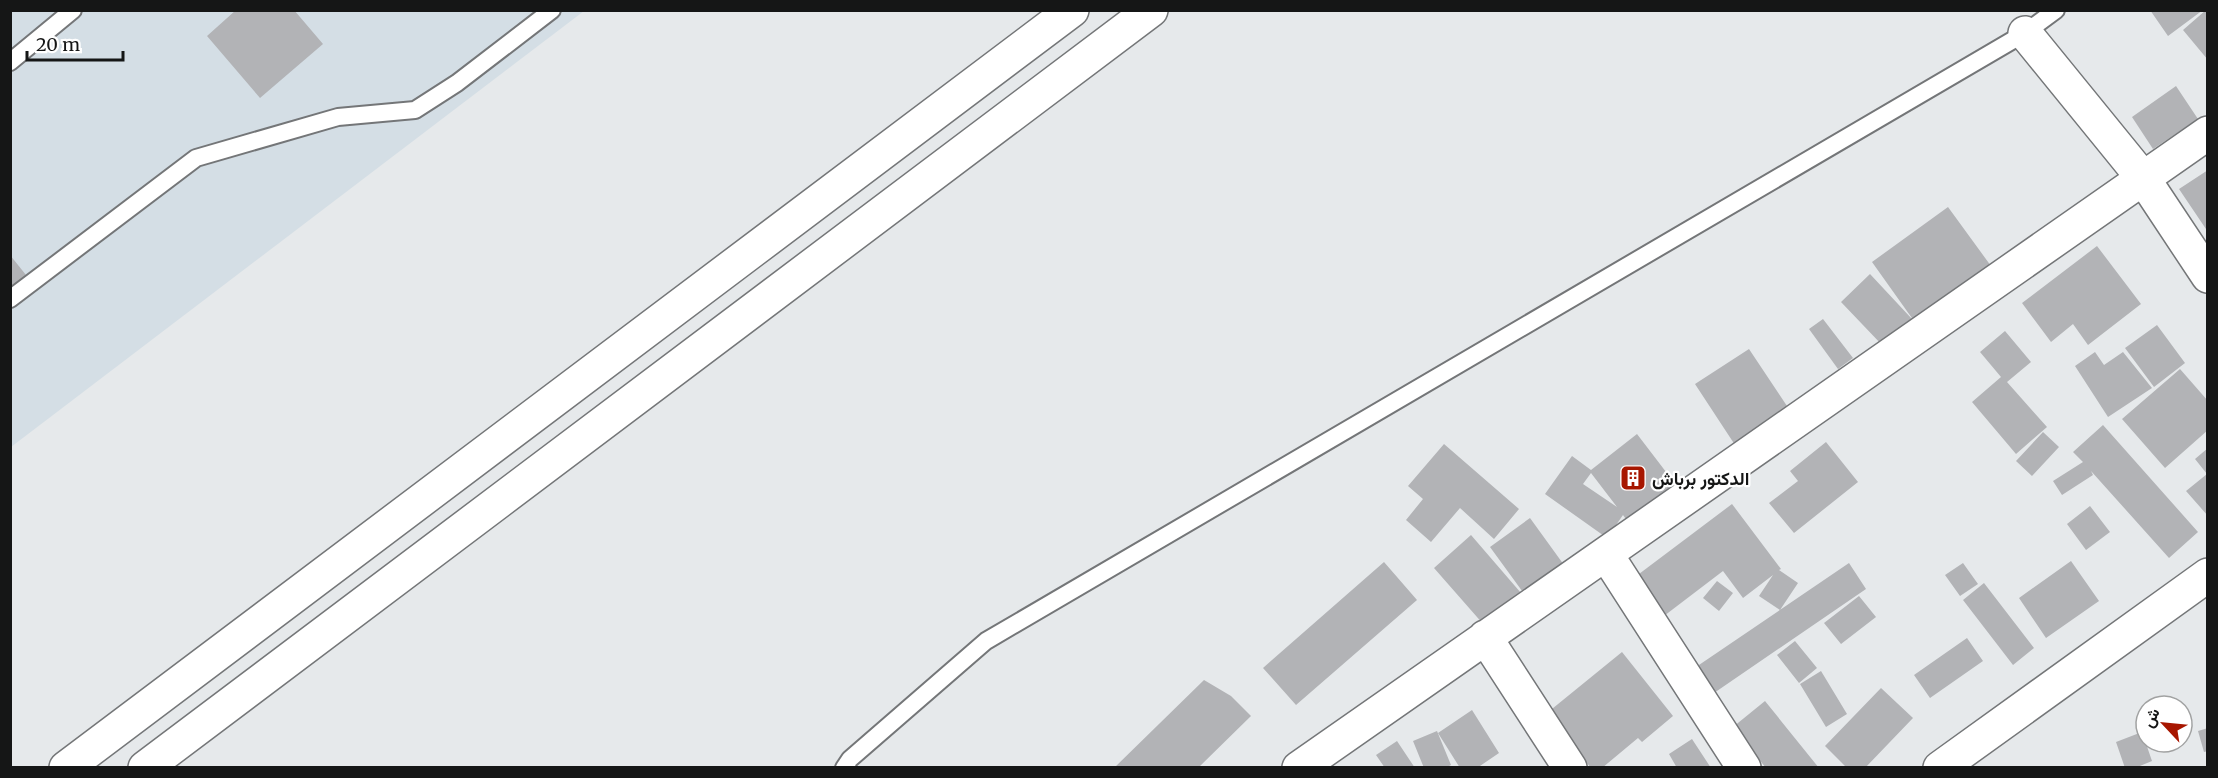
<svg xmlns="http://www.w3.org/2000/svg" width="2218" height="778" font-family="Merriweather,Vazirmatn,serif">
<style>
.built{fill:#d4dee5}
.building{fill:#b2b3b6;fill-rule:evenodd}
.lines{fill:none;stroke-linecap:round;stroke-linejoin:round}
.service-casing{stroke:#747678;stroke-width:20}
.minor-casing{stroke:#747678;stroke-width:36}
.tertiary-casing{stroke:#747678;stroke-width:36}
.secondary-casing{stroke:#747678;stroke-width:36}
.service{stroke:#fff;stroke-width:16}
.minor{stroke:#fff;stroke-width:33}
.tertiary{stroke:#fff;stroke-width:33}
.secondary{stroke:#fff;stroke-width:33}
.labels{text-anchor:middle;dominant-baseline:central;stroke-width:4.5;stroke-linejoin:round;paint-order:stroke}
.poi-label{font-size:18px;font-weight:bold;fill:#151616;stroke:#fff;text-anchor:start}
</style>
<rect width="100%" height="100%" fill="#e6e9eb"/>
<path class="built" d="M 11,11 L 584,11 L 11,447 Z"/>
<path class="building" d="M 236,10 L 294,10 L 323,44 L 260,98 L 207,36 Z
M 2150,10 L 2203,10 L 2168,36 Z
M 2206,10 L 2208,10 L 2208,60 L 2183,30 Z
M 2176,86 L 2198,119 L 2153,149 L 2132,117 Z
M 2208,170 L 2208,232 L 2179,189 Z
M 1948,207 L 1991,266 L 1914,321 L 1872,262 Z
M 2097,246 L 2141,304 L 2088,345 L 2073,324 L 2051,342 L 2022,303 Z
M 10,255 L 26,275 L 10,288 Z
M 1870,274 L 1912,319 L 1883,346 L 1841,302 Z
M 1823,319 L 1853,358 L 1838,369 L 1809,329 Z
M 2157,325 L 2185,363 L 2154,387 L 2125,348 Z
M 2005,331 L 2031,362 L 2007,382 L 2047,427 L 2016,454 L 1972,402 L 2001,377 L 1980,352 Z
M 1749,349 L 1789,409 L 1735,445 L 1695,384 Z
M 2095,352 L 2104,365 L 2123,352 L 2152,388 L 2108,417 L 2075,366 Z
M 2180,369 L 2208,401 L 2208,430 L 2165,468 L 2122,419 Z
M 2103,425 L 2198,532 L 2169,558 L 2091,471 L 2093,475 L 2062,495 L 2053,481 L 2083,462 L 2073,452 Z
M 2043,432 L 2059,447 L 2032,476 L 2016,461 Z
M 1637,434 L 1676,485 L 1628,522 L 1623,515 L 1607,538 L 1545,494 L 1572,456 L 1591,470 ZM 1591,473 L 1617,507 L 1583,484 Z
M 1826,442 L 1858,482 L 1794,533 L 1769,503 L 1798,481 L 1790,471 Z
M 1444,444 L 1519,509 L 1494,539 L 1460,508 L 1431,542 L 1406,520 L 1423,499 L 1408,486 Z
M 2208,448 L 2208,516 L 2186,491 L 2207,474 L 2195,459 Z
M 1732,504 L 1781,569 L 1779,570 L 1798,583 L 1780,610 L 1759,596 L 1773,575 L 1743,598 L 1723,571 L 1660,619 L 1631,580 Z
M 2090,506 L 2110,532 L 2086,550 L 2067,524 Z
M 1530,518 L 1564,565 L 1525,595 L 1490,547 Z
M 1471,535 L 1521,593 L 1484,625 L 1434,568 Z
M 2071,561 L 2099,601 L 2046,638 L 2019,598 Z
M 1384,562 L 1417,600 L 1296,705 L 1263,668 Z
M 1849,563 L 1866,589 L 1714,693 L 1696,667 Z
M 1963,563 L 1978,584 L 1960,596 L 1945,575 Z
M 1717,581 L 1733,593 L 1719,611 L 1703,598 Z
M 1984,583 L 2034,648 L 2013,665 L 1963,600 Z
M 1859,596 L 1876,617 L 1841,644 L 1824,623 Z
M 1967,638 L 1983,661 L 1930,698 L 1914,675 Z
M 1795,641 L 1817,668 L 1799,683 L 1777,655 Z
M 1622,652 L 1673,716 L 1642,742 L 1638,738 L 1602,768 L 1591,768 L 1547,713 Z
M 1821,671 L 1847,714 L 1826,727 L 1800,684 Z
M 1204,680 L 1231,696 L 1251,716 L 1198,768 L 1114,768 Z
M 1881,688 L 1913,718 L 1865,768 L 1847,768 L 1825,746 Z
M 1765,701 L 1819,768 L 1766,768 L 1733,727 Z
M 1472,710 L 1499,753 L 1477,768 L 1460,768 L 1438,733 Z
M 2208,728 L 2208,751 L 2204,752 L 2198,731 Z
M 1437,731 L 1451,765 L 1445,768 L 1424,768 L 1413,741 Z
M 2142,732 L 2152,761 L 2135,768 L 2125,768 L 2116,742 Z
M 1692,739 L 1711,768 L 1677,768 L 1669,754 Z
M 1397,741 L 1415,768 L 1385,768 L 1376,755 Z"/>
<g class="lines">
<g class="service-casing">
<path id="service" d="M 10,62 L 73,10
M 10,299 L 196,158 L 338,117 L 415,110 L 457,83 L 552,10
M 844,768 L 850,759 L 986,641 L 2025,33 L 2056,10"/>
</g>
<g class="minor-casing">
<path id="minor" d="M 1606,554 L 1744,768
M 1485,637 L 1570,768
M 1299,768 L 2208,133"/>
</g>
<g class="tertiary-casing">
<path id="tertiary" d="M 2025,33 L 2143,178 L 2208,276
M 1940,768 L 2208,575"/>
</g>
<g class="secondary-casing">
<path id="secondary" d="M 66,768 L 1072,10
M 145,768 L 1151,10"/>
</g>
<use href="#service" class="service"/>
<use href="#minor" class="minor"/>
<use href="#tertiary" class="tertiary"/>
<use href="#secondary" class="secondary"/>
</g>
<defs>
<g id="building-square" transform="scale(1.35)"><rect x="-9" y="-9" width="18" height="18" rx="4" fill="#a71600" stroke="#fff"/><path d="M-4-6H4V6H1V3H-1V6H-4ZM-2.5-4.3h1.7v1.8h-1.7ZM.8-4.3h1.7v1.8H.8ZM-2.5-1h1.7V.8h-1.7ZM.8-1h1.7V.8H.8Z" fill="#fff"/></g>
</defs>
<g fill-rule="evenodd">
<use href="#building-square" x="1633" y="478"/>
</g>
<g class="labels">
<g class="poi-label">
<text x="1652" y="478">الدكتور برباش</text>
</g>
</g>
<rect width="2218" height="778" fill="none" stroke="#151616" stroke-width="24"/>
<g transform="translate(2164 724) rotate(296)"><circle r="28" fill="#ffffff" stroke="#a1a2a2" stroke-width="1.5"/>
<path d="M0-4.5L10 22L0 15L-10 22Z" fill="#a71600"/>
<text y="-9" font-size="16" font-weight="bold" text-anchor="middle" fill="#151616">ش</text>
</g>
<path d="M27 51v9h96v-9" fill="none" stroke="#151616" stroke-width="3"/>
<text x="36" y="51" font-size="18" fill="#151616" stroke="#ffffff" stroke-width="4.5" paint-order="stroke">20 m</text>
</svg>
